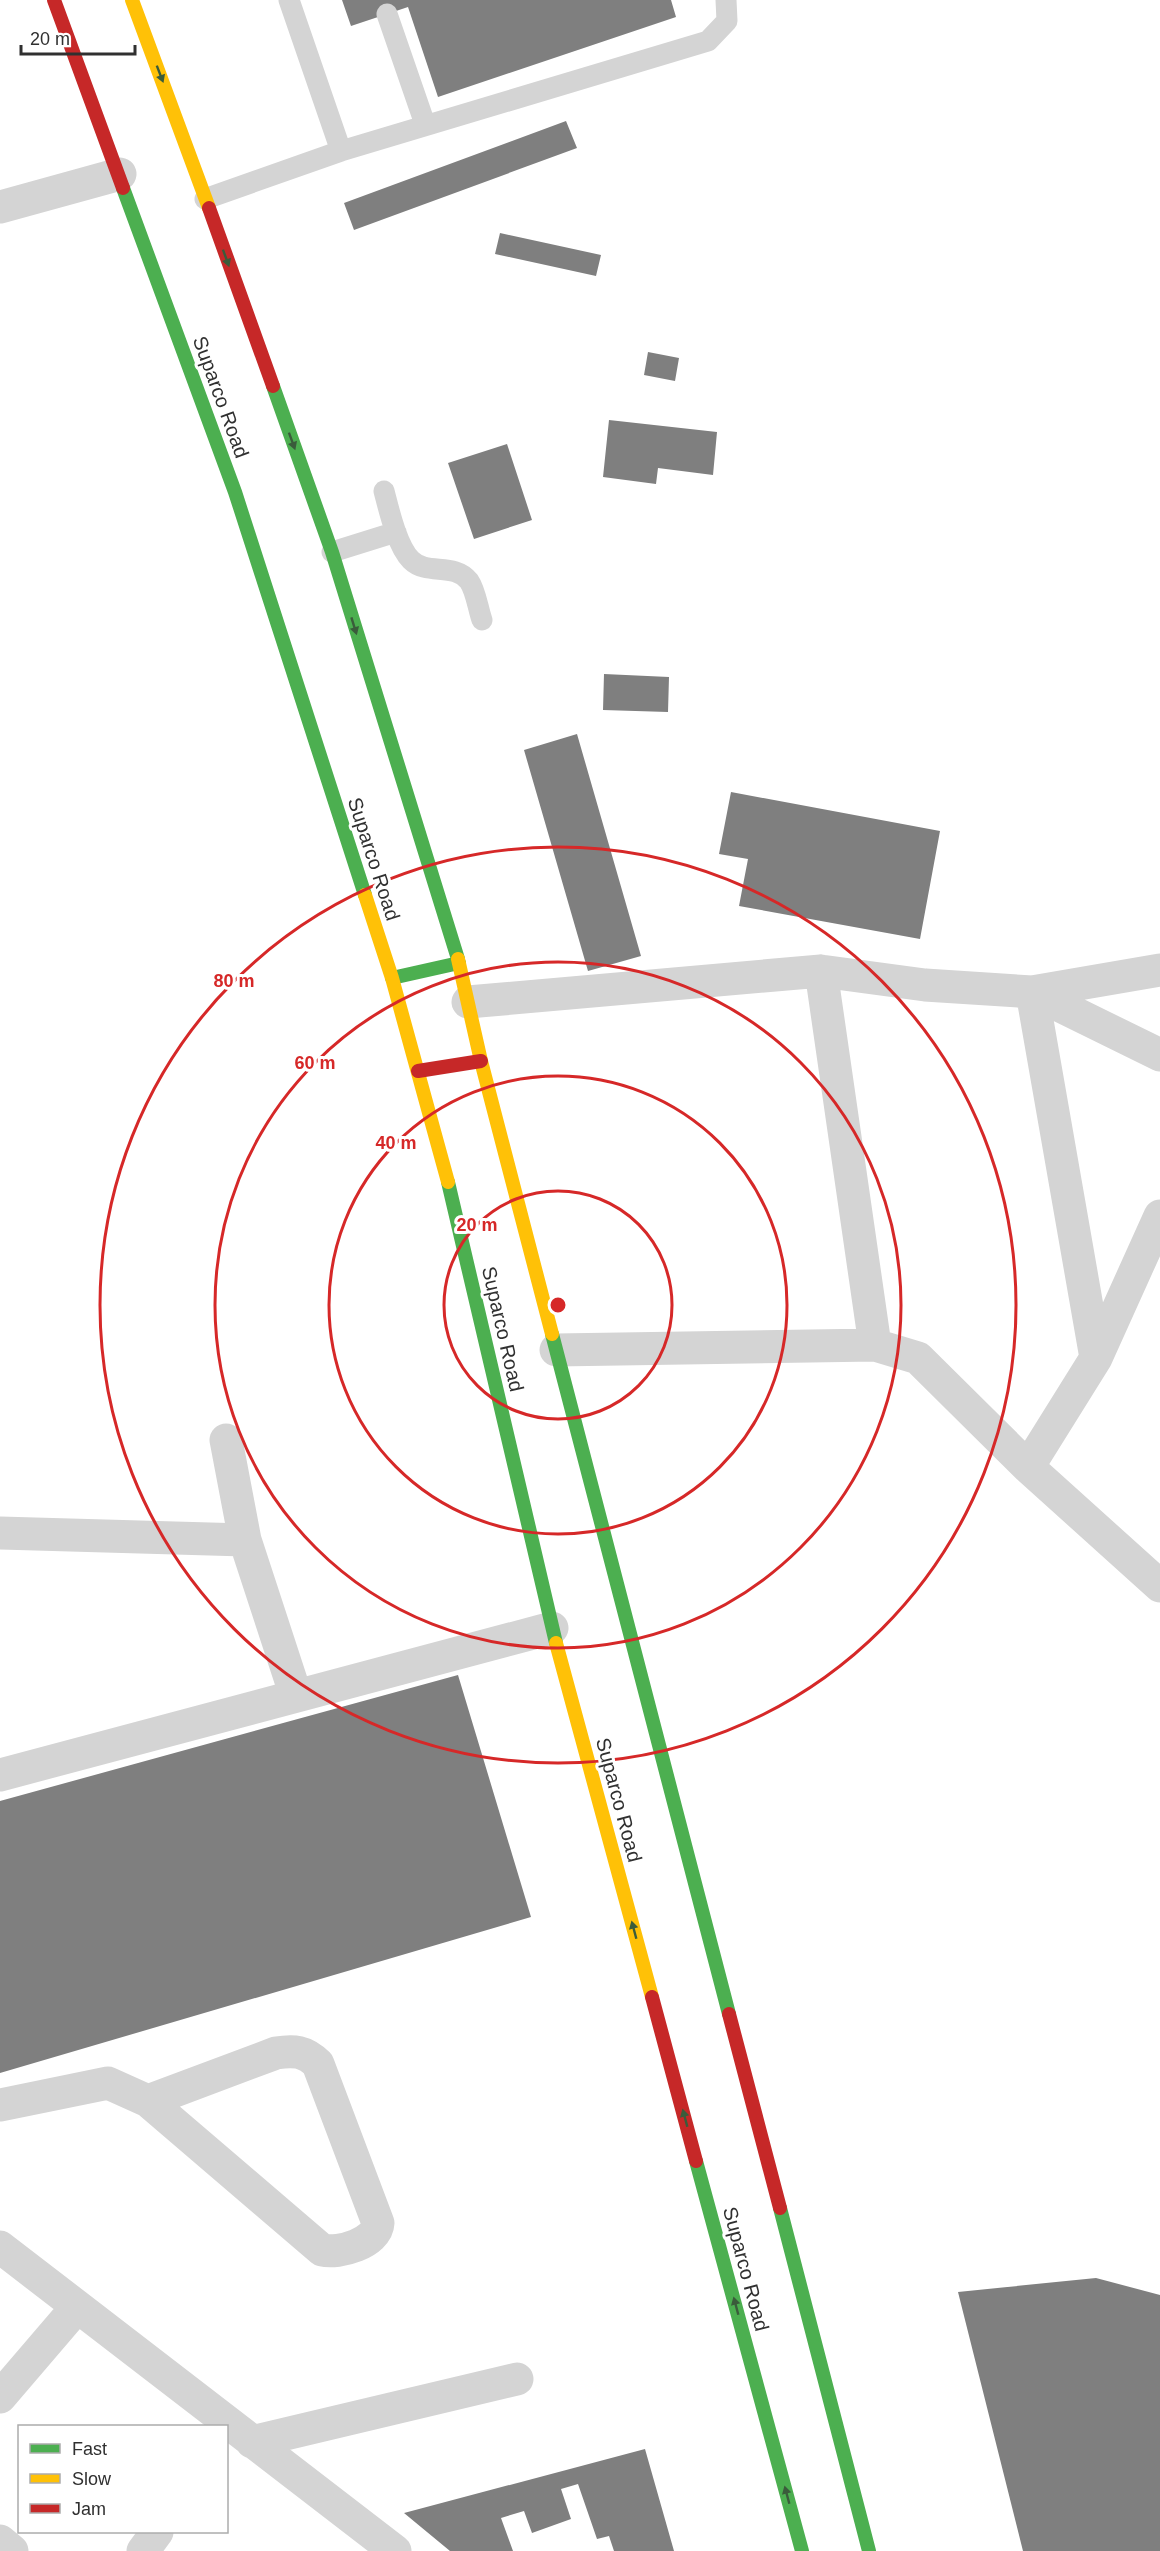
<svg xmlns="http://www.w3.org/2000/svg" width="1160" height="2551" font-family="Arial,sans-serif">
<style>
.building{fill:#7f7f7f}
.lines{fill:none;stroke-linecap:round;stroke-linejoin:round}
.lane{stroke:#d4d4d4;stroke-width:21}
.street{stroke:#d4d4d4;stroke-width:33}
.fast{stroke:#4caf50;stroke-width:14}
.slow{stroke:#ffc107;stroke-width:14}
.jam{stroke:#c62828;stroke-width:14}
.oneway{fill:#3a5c3b}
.ring{fill:none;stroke:#d62828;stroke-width:3}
.labels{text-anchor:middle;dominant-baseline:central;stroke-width:6;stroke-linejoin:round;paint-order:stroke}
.street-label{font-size:20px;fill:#303030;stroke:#fff}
.centre{fill:#d62828;stroke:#fff;stroke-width:3}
.ring-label{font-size:18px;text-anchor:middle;font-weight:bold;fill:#d62828;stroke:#fff;stroke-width:6;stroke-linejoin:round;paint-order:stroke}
</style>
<rect width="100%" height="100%" fill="#fff"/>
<path class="building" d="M 342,0 L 671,0 L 676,17 L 438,97 L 408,7 L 351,26 Z
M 566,121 L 577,148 L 354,230 L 344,203 Z
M 500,233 L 601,255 L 596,276 L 495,254 Z
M 648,352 L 679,358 L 675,381 L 644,375 Z
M 609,420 L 717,432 L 713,475 L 658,468 L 656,484 L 603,477 Z
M 507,444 L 532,520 L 474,539 L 448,463 Z
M 604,674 L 669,677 L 668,712 L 603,710 Z
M 577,734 L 641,956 L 588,971 L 524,750 Z
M 731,792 L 940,831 L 920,939 L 739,906 L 748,859 L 719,854 Z
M 458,1675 L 531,1917 L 0,2073 L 0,1801 Z
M 1096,2278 L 1160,2295 L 1160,2551 L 1023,2551 L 958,2292 Z
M 645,2449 L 674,2551 L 614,2551 L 609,2536 L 597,2539 L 578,2484 L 561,2489 L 571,2519 L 532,2533 L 524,2511 L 501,2518 L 513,2551 L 450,2551 L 404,2513 Z"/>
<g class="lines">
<path class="lane" d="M 387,14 L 425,124
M 341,151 L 708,41 L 727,21 L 726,0
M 205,199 L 341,151 L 289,0
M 384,491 C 389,510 397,546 411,560 C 427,576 454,562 469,581 C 476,591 478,609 482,620
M 332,552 L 396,532"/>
<path class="street" d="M 0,207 L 120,174
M 821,971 L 875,1345
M 468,1002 L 821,971 L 925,985 L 1032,992 L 1160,1055
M 556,1350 L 875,1345 L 918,1358 L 1028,1467 L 1160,1586
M 1096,1358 L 1032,992 L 1160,970
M 226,1440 L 245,1540 L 296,1696
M 1028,1467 L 1096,1358 L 1160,1216
M 0,1533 L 245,1540
M 0,1775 L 552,1628
M 0,2105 L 108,2083 L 148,2101 L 322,2250 C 339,2254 377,2243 378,2223 L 318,2064 C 305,2051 294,2050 276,2053 L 148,2101
M 0,2247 L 395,2551
M 0,2397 L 77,2307
M 252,2442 L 517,2379
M 0,2541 L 12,2551
M 143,2551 L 157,2532"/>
<path class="fast" d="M 123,188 L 235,492 L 365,895
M 273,386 L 332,552 L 458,959
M 392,978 L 459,963
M 448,1182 L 556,1643
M 552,1334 L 729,2014
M 696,2161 L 802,2551
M 780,2208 L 869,2551"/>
<path class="slow" d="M 132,0 L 209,208
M 365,895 L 392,978 L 448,1182
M 458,959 L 481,1061 L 552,1334
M 556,1643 L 652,1997"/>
<path class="jam" d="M 54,0 L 123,188
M 209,208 L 273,386
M 418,1071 L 481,1061
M 652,1997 L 696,2161
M 729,2014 L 780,2208"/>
</g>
<defs><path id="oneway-solid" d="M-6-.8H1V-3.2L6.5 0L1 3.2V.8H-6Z" transform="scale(1.5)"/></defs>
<g class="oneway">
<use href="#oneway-solid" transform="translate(160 74) rotate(69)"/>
<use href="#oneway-solid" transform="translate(226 258) rotate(70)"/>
<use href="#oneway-solid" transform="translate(292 441) rotate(70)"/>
<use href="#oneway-solid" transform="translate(354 626) rotate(73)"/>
<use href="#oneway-solid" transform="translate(634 1930) rotate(-105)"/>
<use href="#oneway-solid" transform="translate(685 2118) rotate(-105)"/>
<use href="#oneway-solid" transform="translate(736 2306) rotate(-105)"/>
<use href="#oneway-solid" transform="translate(787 2495) rotate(-105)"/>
</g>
<g class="ring">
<circle cx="558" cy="1305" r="114"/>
<circle cx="558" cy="1305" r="229"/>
<circle cx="558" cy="1305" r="343"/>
<circle cx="558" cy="1305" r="458"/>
</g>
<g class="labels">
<g class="street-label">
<text transform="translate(221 397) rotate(70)">Suparco Road</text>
<text transform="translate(374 859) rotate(72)">Suparco Road</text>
<text transform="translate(503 1329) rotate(77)">Suparco Road</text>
<text transform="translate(619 1800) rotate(75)">Suparco Road</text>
<text transform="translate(746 2269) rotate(75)">Suparco Road</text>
</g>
</g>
<circle cx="558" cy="1305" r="9" class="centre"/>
<g class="ring-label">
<text x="234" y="987">80 m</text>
<text x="315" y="1069">60 m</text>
<text x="396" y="1149">40 m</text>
<text x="477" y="1231">20 m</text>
</g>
<rect x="18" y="2425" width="210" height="108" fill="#ffffff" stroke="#acacac" stroke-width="1.5"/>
<rect x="30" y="2444" width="30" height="9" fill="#4caf50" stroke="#acacac" stroke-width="1.5"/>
<text x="72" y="2455" font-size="18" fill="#303030">Fast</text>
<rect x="30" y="2474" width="30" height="9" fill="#ffc107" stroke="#acacac" stroke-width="1.5"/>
<text x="72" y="2485" font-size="18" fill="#303030">Slow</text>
<rect x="30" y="2504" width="30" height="9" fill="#c62828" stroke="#acacac" stroke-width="1.5"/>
<text x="72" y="2515" font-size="18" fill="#303030">Jam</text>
<path d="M21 45v9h114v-9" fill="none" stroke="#303030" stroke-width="3"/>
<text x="30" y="45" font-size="18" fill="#303030" stroke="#ffffff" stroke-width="4.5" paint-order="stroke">20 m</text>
</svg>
